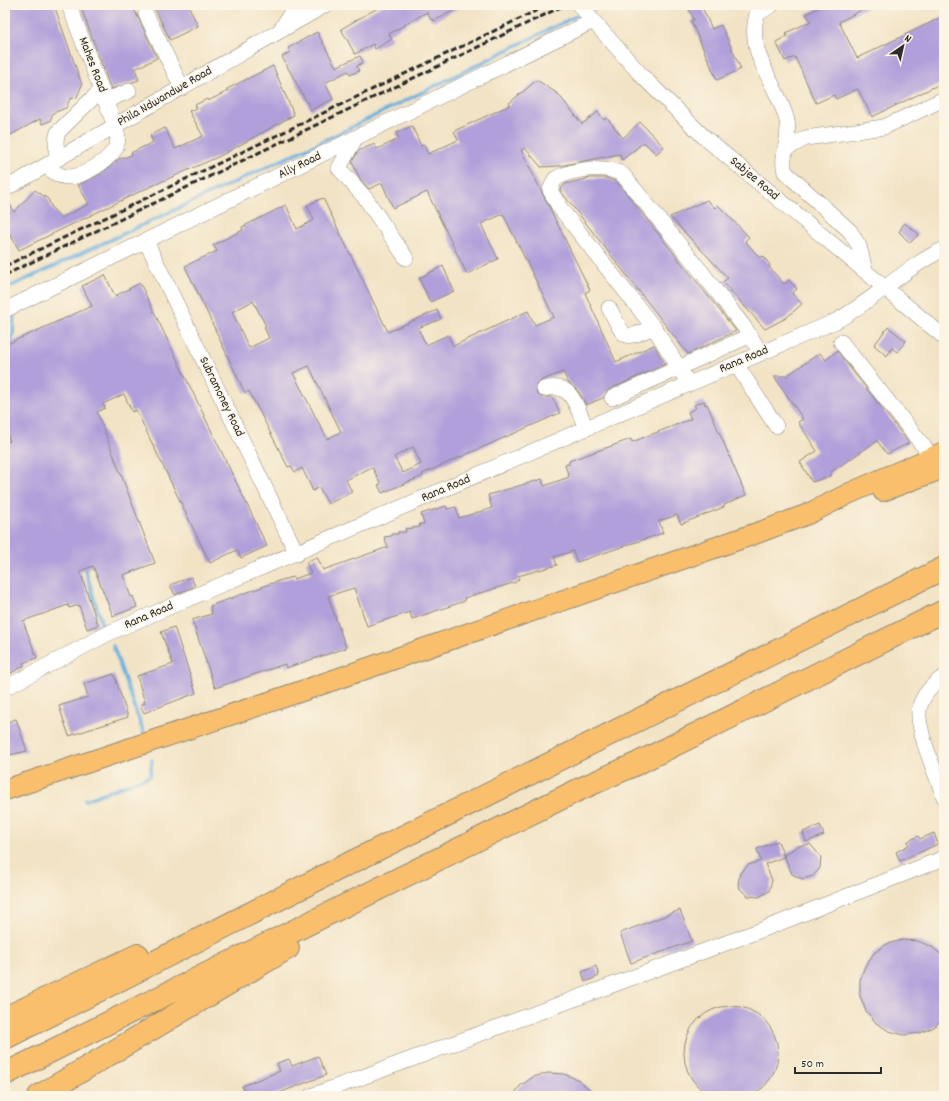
<svg xmlns="http://www.w3.org/2000/svg" width="949" height="1101" font-family="Dekko,sans-serif">
<style>
.lines{fill:none;stroke-linecap:round;stroke-linejoin:round}
.stream{stroke:#69afdf;stroke-width:3.5}
.building{fill:#b09fda;fill-rule:evenodd}
.minor-casing{stroke:#8e8778;stroke-width:16}
.major-casing{stroke:#8e8778;stroke-width:22}
.highway-casing{stroke:#8e8778;stroke-width:24}
.minor{stroke:#fff;stroke-width:15}
.major{stroke:#f9bf6d;stroke-width:20}
.highway{stroke:#f9bf6d;stroke-width:22}
.rail{stroke:#2b2b2b;stroke-width:3;stroke-dasharray:6 3;stroke-linecap:butt}
.labels{text-anchor:middle;dominant-baseline:central;stroke-width:3;stroke-linejoin:round;paint-order:stroke}
.street-label{font-size:13px;fill:#2b2b2b;stroke:#fcf5e5}
</style>
<rect width="100%" height="100%" fill="#fcf5e5"/>
<filter id="ink" filterUnits="userSpaceOnUse"><feTurbulence type="fractalNoise" baseFrequency=".025" numOctaves="2"/><feDisplacementMap in="SourceGraphic" scale="8" xChannelSelector="R" yChannelSelector="G"/><feConvolveMatrix kernelMatrix="1 2 1 2 8 2 1 2 1" color-interpolation-filters="sRGB"/></filter>
<filter id="wash" filterUnits="userSpaceOnUse"><feTurbulence type="fractalNoise" baseFrequency=".012" numOctaves="4" result="noise"/><feDisplacementMap in="SourceGraphic" scale="16" xChannelSelector="R" yChannelSelector="G"/><feGaussianBlur stdDeviation="0.9" result="paint"/><feColorMatrix in="noise" values="0 0 0 0 0 0 0 0 0 0 0 0 0 0 0 0 0 1.4 0 .05"/><feComposite in="paint" operator="in"/></filter>
<g filter="url(#wash)">
<rect width="100%" height="100%" fill="#f2e3c5"/>
<g class="lines">
<path class="stream" d="M 588,11 L 602,5
M 5,289 L 344,131 L 580,14
M 5,289 L 7,296
M 9,347 L 8,344 L 13,336 L 14,315
M 84,565 L 103,628
M 113,646 L 144,734
M 85,800 L 150,776 L 152,760"/>
</g>
<g id="blocks">
<path class="building" d="M 5,5 L 54,5 L 82,85 L 77,97 L 70,99 L 66,108 L 53,113 L 50,121 L 42,124 L 40,119 L 5,138 Z
M 80,5 L 125,5 L 127,9 L 133,7 L 157,58 L 135,69 L 139,80 L 111,89 Z
M 153,5 L 188,5 L 198,26 L 170,40 Z
M 383,5 L 464,5 L 434,21 L 433,19 L 431,20 L 427,12 L 389,34 L 392,39 L 375,49 L 373,44 L 355,54 L 341,29 Z
M 699,5 L 701,5 L 712,29 L 721,25 L 741,69 L 717,80 L 691,21 L 694,20 L 689,10 Z
M 824,5 L 871,5 L 839,22 L 857,58 L 944,16 L 944,82 L 872,117 L 858,89 L 836,99 L 834,95 L 816,103 L 795,57 L 785,61 L 776,42 L 787,36 L 786,33 L 811,21 L 806,14 Z
M 317,32 L 336,67 L 360,56 L 363,62 L 357,66 L 359,71 L 350,75 L 348,71 L 325,83 L 333,99 L 311,110 L 282,57 L 290,52 L 288,48 Z
M 273,66 L 294,115 L 220,156 L 143,190 L 19,250 L 10,234 L 5,236 L 5,198 L 7,198 L 14,212 L 35,190 L 48,199 L 52,208 L 61,218 L 89,204 L 78,185 L 101,174 L 119,159 L 132,155 L 131,153 L 153,142 L 150,135 L 165,128 L 175,149 L 203,136 L 189,111 L 197,108 L 195,105 L 207,99 L 208,101 L 228,91 L 227,89 Z
M 537,80 L 558,94 L 582,124 L 598,112 L 604,120 L 607,118 L 623,138 L 640,122 L 664,147 L 656,154 L 644,142 L 622,160 L 620,154 L 559,166 L 541,167 L 525,148 L 521,150 L 590,290 L 585,293 L 616,362 L 654,345 L 665,364 L 608,390 L 603,398 L 586,405 L 579,392 L 568,382 L 563,372 L 542,380 L 536,386 L 537,394 L 541,397 L 552,397 L 560,413 L 422,474 L 423,476 L 382,493 L 378,485 L 381,484 L 372,467 L 346,480 L 352,492 L 328,504 L 319,487 L 313,491 L 302,468 L 295,472 L 291,466 L 288,467 L 249,391 L 245,393 L 185,266 L 217,251 L 213,245 L 243,230 L 242,227 L 286,205 L 297,229 L 314,220 L 307,205 L 323,198 L 388,332 L 437,310 L 441,319 L 418,328 L 426,345 L 448,335 L 453,346 L 528,311 L 535,325 L 554,317 L 503,214 L 481,224 L 498,259 L 467,274 L 427,192 L 393,208 L 382,183 L 369,189 L 360,179 L 352,162 L 358,151 L 374,144 L 377,149 L 399,139 L 396,133 L 412,126 L 421,146 L 424,145 L 428,154 L 458,140 L 454,131 L 510,105 L 509,103 ZM 253,301 L 266,326 L 264,327 L 269,338 L 249,348 L 232,312 ZM 309,366 L 341,432 L 327,439 L 293,373 ZM 413,447 L 421,464 L 403,473 L 394,457 Z
M 590,178 L 606,178 L 617,182 L 736,331 L 688,354 L 560,190 L 565,184 Z
M 707,200 L 715,208 L 718,205 L 749,237 L 745,241 L 760,258 L 763,256 L 770,265 L 769,267 L 784,284 L 789,280 L 797,289 L 792,293 L 802,304 L 786,318 L 765,329 L 723,282 L 728,278 L 670,217 Z
M 904,223 L 919,234 L 910,243 L 899,232 Z
M 443,266 L 454,291 L 430,302 L 419,278 Z
M 105,275 L 115,296 L 140,283 L 267,546 L 241,558 L 237,550 L 210,563 L 136,410 L 132,412 L 124,394 L 103,404 L 105,408 L 97,412 L 155,563 L 123,575 L 131,597 L 133,596 L 137,607 L 113,616 L 93,566 L 80,571 L 98,625 L 87,629 L 79,605 L 69,608 L 68,605 L 23,621 L 37,658 L 23,663 L 24,666 L 5,676 L 5,443 L 10,441 L 5,428 L 5,345 L 92,306 L 82,286 Z
M 888,327 L 906,341 L 897,352 L 892,348 L 887,356 L 874,345 Z
M 837,351 L 909,443 L 887,454 L 877,441 L 831,472 L 830,476 L 812,482 L 800,462 L 817,451 L 798,422 L 803,419 L 774,376 L 786,376 L 820,353 L 826,360 Z
M 704,401 L 705,405 L 707,404 L 746,495 L 724,505 L 724,507 L 681,524 L 677,515 L 659,521 L 663,533 L 577,562 L 573,551 L 554,557 L 557,565 L 518,576 L 519,579 L 516,582 L 464,598 L 465,601 L 412,619 L 410,612 L 367,626 L 354,588 L 328,596 L 346,648 L 286,668 L 285,664 L 215,688 L 192,620 L 212,614 L 210,606 L 278,581 L 293,577 L 294,579 L 311,573 L 306,562 L 317,557 L 323,570 L 388,547 L 384,537 L 392,536 L 392,534 L 398,534 L 398,532 L 406,532 L 405,529 L 420,527 L 419,524 L 424,524 L 421,514 L 446,506 L 447,509 L 456,507 L 459,518 L 492,508 L 488,495 L 542,479 L 544,486 L 569,477 L 565,465 L 569,464 L 569,461 L 631,439 L 632,442 L 691,419 L 688,412 L 696,408 L 694,405 Z
M 191,577 L 195,586 L 175,595 L 170,585 Z
M 174,627 L 196,693 L 144,713 L 140,705 L 145,703 L 137,676 L 173,664 L 161,632 Z
M 114,674 L 128,717 L 69,736 L 59,706 L 88,697 L 84,684 Z
M 16,719 L 27,751 L 5,756 L 5,723 Z
M 820,825 L 824,835 L 806,842 L 803,832 Z
M 934,833 L 938,844 L 900,861 L 896,852 L 909,845 L 907,842 L 918,836 L 920,839 Z
M 778,841 L 784,857 L 765,864 L 772,880 L 769,891 L 759,897 L 748,896 L 740,889 L 738,884 L 740,873 L 748,865 L 761,861 L 757,849 Z
M 810,844 L 821,857 L 820,868 L 813,876 L 802,879 L 792,874 L 784,855 L 798,846 Z
M 680,910 L 692,941 L 631,963 L 620,933 Z
M 902,940 L 918,941 L 932,947 L 944,957 L 944,1017 L 934,1027 L 920,1033 L 904,1035 L 889,1031 L 876,1023 L 866,1011 L 860,996 L 860,980 L 865,966 L 874,953 L 887,944 Z
M 596,966 L 599,976 L 585,982 L 582,972 Z
M684 1053a47 47 0 1 1 94 0a47 47 0 1 1-94 0Z
M 318,1056 L 326,1075 L 271,1096 L 246,1096 L 242,1086 L 280,1071 L 277,1063 L 289,1059 L 292,1066 Z
M 548,1073 L 564,1074 L 579,1080 L 597,1096 L 513,1096 L 520,1086 L 533,1077 Z"/>
</g>
</g>
<g filter="url(#ink)">
<use href="#blocks" fill-opacity="0" stroke="#8e8778" stroke-width="1"/>
<g class="lines">
<g class="minor-casing">
<path id="minor" d="M 579,5 L 642,76 L 704,137 L 944,337
M 772,5 L 757,14 C 745,53 778,84 787,121 C 791,138 780,156 785,172 L 850,231 L 859,246 L 865,270
M 146,14 L 182,88
M 280,31 L 292,11 L 301,5
M 105,101 L 129,91
M 355,139 L 339,168 L 366,199 L 406,258
M 787,148 L 806,138 L 884,127 L 944,99
M 57,159 L 56,140 L 58,132 L 101,90
M 46,166 C 52,171 59,177 68,177 C 83,177 113,159 117,144 C 119,137 117,132 115,126 L 69,5
M 5,189 L 325,5
M 146,241 L 297,554
M 609,308 C 626,338 620,342 654,327
M 5,310 L 593,21
M 841,342 L 932,457
M 736,364 L 776,426
M 689,384 L 655,329 L 560,208 L 550,190 L 555,179 C 571,169 607,164 623,175 L 700,270 L 745,328 L 761,353
M 544,389 C 573,381 576,407 586,428
M 612,398 L 749,336
M 944,677 C 933,683 920,698 919,711 C 917,732 937,776 944,797
M 5,688 L 111,632 L 836,321 C 874,300 904,268 944,249
M 311,1096 L 764,929 L 944,858"/>
</g>
<g class="major-casing">
<path id="major" d="M 883,491 L 944,468
M 5,790 L 299,692 L 760,532 L 808,514 L 850,493 L 944,452"/>
</g>
<g class="highway-casing">
<path id="highway" d="M 5,1018 L 138,955
M 5,1038 L 338,869 L 944,568
M 5,1074 L 578,790 L 636,764 L 944,611
M 39,1096 L 288,948"/>
</g>
<use href="#minor" class="minor"/>
<use href="#major" class="major"/>
<use href="#highway" class="highway"/>
<path class="rail" d="M 5,266 L 548,5
M 5,275 L 565,5"/>
</g>
</g>
<g class="labels">
<g class="street-label">
<text transform="translate(92 65) rotate(69)">Mahes Road</text>
<text transform="translate(165 97) rotate(-30)">Phila Ndwandwe Road</text>
<text transform="translate(300 166) rotate(-26)">Ally Road</text>
<text transform="translate(754 179) rotate(40)">Sabjee Road</text>
<text transform="translate(744 360) rotate(-23)">Rana Road</text>
<text transform="translate(221 397) rotate(64)">Subramoney Road</text>
<text transform="translate(446 489) rotate(-23)">Rana Road</text>
<text transform="translate(149 616) rotate(-23)">Rana Road</text>
</g>
</g>
<rect width="949" height="1101" fill="none" stroke="#fcf5e5" stroke-width="20"/>
<g transform="translate(903 46) rotate(34)" stroke="#fcf5e5" stroke-width="3" paint-order="stroke">
<path d="M0-3L7 15L0 10L-7 15Z" fill="#2b2b2b"/>
<text y="-6" font-size="11" font-weight="bold" text-anchor="middle" fill="#2b2b2b">N</text>
</g>
<path d="M795 1067v6h86v-6" fill="none" stroke="#2b2b2b" stroke-width="2"/>
<text x="801" y="1067" font-size="12" fill="#2b2b2b" stroke="#fcf5e5" stroke-width="3" paint-order="stroke">50 m</text>
</svg>
